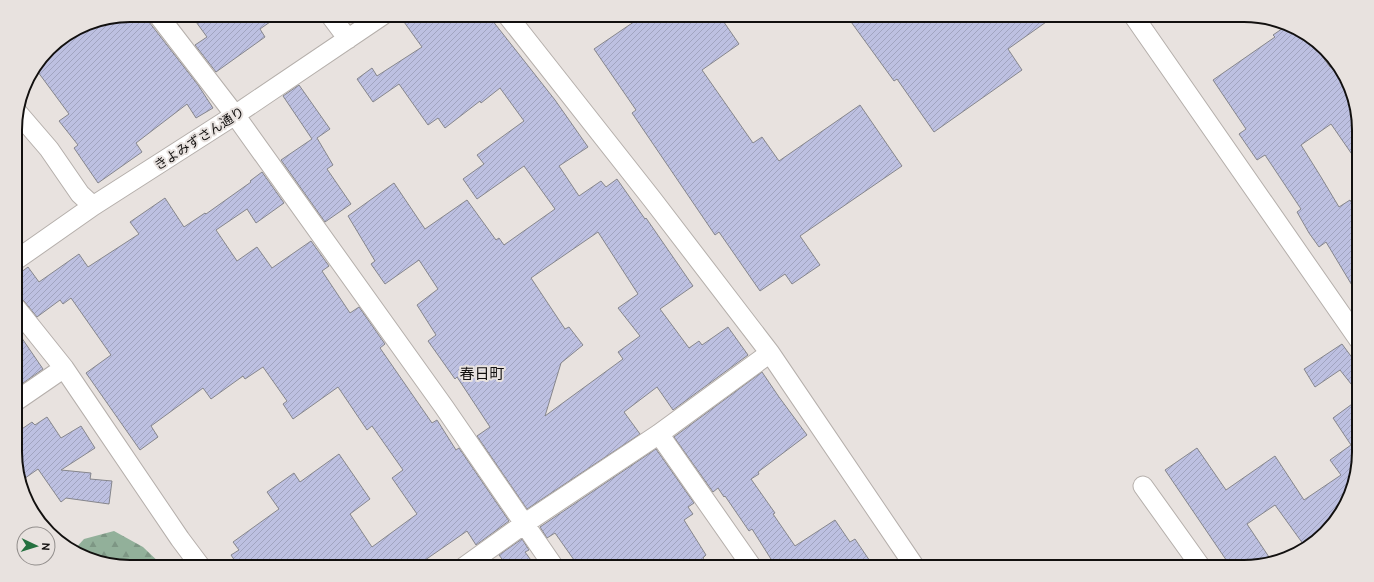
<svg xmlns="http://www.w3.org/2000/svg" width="1374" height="582" font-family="Ubuntu,'Noto Sans JP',sans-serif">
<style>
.forest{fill:url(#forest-firs)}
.building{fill:url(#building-hatch);stroke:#86868c;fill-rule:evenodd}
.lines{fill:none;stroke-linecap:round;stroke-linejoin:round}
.street-casing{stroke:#b5afab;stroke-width:21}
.street{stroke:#fff;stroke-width:19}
.labels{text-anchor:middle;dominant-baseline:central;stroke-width:4;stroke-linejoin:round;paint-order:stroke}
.street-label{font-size:13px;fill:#12100f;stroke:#e8e2df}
.quarter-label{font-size:15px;fill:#12100f;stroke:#e8e2df}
.rim{fill:none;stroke:#12100f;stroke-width:2}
</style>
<defs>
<pattern id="forest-firs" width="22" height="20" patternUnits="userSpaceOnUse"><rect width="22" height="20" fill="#92b09a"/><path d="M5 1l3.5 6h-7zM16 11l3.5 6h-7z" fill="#7d9684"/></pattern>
<pattern id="building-hatch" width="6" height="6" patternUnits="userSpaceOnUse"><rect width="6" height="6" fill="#bdc0e1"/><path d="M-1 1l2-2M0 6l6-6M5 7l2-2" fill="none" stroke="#a1a4c0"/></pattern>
</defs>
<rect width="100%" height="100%" fill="#e8e2df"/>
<path class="forest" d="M 114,531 L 143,547 L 164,567 L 130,567 L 86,558 L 74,550 L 84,539 Z"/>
<path class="building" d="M 130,15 L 146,15 L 149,22 L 198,85 L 213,108 L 196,118 L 187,104 L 136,143 L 142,152 L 98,183 L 74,148 L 78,145 L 59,121 L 69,114 L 35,68 L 44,56 L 87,23 Z
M 191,15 L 280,15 L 260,29 L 265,37 L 216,72 L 195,45 L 207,37 Z
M 399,15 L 488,15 L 555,100 L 588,147 L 559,166 L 579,196 L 601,181 L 606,187 L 617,179 L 645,219 L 646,218 L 693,286 L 660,309 L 689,348 L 699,341 L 702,345 L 728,327 L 748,355 L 673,410 L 657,387 L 624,412 L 640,434 L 527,509 L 477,436 L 490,427 L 457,377 L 455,379 L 428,341 L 436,335 L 417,305 L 438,289 L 419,260 L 385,284 L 371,264 L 375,261 L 348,216 L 394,183 L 425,229 L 467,200 L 496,240 L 499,238 L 504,245 L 555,209 L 524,166 L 477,199 L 463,179 L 484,164 L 477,155 L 524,121 L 500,88 L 481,103 L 480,101 L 445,128 L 438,118 L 428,125 L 399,84 L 373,102 L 357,79 L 372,68 L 377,76 L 422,47 ZM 598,232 L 638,294 L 618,308 L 640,336 L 618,352 L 623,359 L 545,416 L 561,363 L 583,345 L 569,327 L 565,329 L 531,278 Z
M 644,15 L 719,15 L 739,44 L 702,70 L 753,143 L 762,137 L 779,161 L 860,105 L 902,166 L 800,236 L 820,265 L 792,284 L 785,274 L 760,291 L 719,232 L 715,235 L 632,113 L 636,110 L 594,49 Z
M 846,15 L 1056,15 L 1008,49 L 1022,70 L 934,132 L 897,79 L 894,81 Z
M 1289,24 L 1311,41 L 1330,67 L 1331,66 L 1348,91 L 1358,114 L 1358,163 L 1331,124 L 1301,145 L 1321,177 L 1339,207 L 1350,200 L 1358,214 L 1359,297 L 1326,242 L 1319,247 L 1309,233 L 1297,212 L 1301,209 L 1265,155 L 1257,160 L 1239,134 L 1246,129 L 1213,80 L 1275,37 L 1273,35 Z
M 299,85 L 330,129 L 317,138 L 333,165 L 327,169 L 351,204 L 325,222 L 281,160 L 312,139 L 283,96 Z
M 262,172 L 284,203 L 256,223 L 247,209 L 216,230 L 237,261 L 257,247 L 272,268 L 311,241 L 329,266 L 322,271 L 350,313 L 359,307 L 385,344 L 380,348 L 432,423 L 437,420 L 456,450 L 459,448 L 509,521 L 476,545 L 467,531 L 415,567 L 239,567 L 231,555 L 239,550 L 233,542 L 279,509 L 267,492 L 294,473 L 300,482 L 339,454 L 370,499 L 350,514 L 372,547 L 417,514 L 392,478 L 403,470 L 372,426 L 367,430 L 338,387 L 293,419 L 283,404 L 287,401 L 263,367 L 245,379 L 243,376 L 211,399 L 203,388 L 151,426 L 158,437 L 140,450 L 86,373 L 111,355 L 71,298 L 63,304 L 60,300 L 37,317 L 24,301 L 20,298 L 16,297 L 16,276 L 28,267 L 39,282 L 79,254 L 88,267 L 139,234 L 130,222 L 165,198 L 184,227 L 205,213 L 206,214 L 251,182 L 250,181 Z
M 16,325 L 19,330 L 17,331 L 43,369 L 16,388 Z
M 1342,344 L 1359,367 L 1359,394 L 1340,370 L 1315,387 L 1304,369 Z
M 762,372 L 779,397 L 807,435 L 758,472 L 759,474 L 751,479 L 775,513 L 773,514 L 795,546 L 835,520 L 850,542 L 855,539 L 874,567 L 776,567 L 752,529 L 749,531 L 725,496 L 724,497 L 718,488 L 713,492 L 674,437 Z
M 1359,399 L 1359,453 L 1350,496 L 1308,548 L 1306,548 L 1275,505 L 1247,524 L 1271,560 L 1252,567 L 1231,567 L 1165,470 L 1197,448 L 1226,490 L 1275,456 L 1304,500 L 1341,475 L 1330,460 L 1351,445 L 1333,418 Z
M 47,417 L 61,438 L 81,426 L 95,448 L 61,470 L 91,473 L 90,479 L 112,481 L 109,504 L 66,498 L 61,502 L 38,469 L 21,481 L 16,468 L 16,433 L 32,422 L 35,425 Z
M 656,449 L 694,503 L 688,507 L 693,514 L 684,520 L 706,555 L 703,558 L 708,567 L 579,567 L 555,533 L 547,538 L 540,527 Z
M 522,539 L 529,550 L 525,552 L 536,567 L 508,567 L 499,555 Z"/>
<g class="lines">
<g class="street-casing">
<path id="street" d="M 158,15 L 235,115 L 444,407 L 554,567
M 330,15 L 348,39
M 507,15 L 652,199 L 770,353 L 915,567
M 1133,15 L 1359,340
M 18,113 L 49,149 L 80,194 L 93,206
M 16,260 L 93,206 L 235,115 L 383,15
M 16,308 L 64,368 L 180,539 L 201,567
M 16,401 L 64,368
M 659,434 L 752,567
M 1143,486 L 1201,567
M 464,567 L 524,524 L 659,434 L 770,353"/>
</g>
<use href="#street" class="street"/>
</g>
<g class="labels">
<g class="street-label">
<text transform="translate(199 138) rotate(-33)">きよみずさん通り</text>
</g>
<g class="quarter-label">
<text x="482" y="373">春日町</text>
</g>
</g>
<path d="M0 0H1374V582H0ZM130 22H1244A108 108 0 0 1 1352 130V452A108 108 0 0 1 1244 560H130A108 108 0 0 1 22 452V130A108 108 0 0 1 130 22Z" fill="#e8e2df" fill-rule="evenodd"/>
<path class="rim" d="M130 22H1244A108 108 0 0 1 1352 130V452A108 108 0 0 1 1244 560H130A108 108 0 0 1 22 452V130A108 108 0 0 1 130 22Z"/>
<g transform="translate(36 546) rotate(94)"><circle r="19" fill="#e8e2df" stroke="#928e8c"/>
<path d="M0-3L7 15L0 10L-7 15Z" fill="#24703f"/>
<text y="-6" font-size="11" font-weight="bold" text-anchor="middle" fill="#12100f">N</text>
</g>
</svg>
